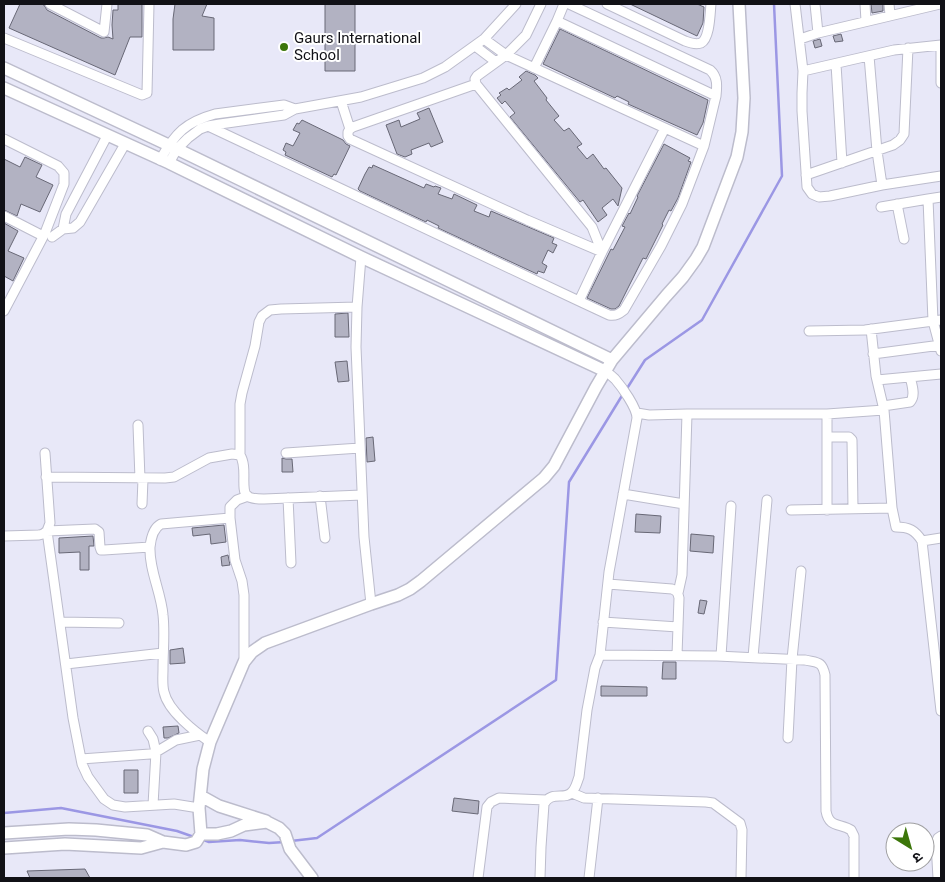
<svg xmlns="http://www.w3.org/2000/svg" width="945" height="882" font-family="Roboto,'Noto Sans Devanagari',sans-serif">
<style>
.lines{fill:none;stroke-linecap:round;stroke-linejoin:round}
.stream{stroke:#9b97e4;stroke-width:2.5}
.building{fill:#b2b2c2;stroke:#686876}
.street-casing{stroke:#bcbccc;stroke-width:11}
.secondary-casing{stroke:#bcbccc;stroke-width:14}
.street{stroke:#fff;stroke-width:9}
.secondary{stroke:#fff;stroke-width:11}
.poi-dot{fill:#3c760a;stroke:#fff;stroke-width:2}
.labels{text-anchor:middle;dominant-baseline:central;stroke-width:4;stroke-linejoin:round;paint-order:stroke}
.poi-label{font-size:15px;fill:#111116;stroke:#fff;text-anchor:start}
</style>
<rect width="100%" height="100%" fill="#e8e8f8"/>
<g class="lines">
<path class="stream" d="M 626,390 L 645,360 L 702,320 L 782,176 L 774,4
M 4,813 L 61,808 L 177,831 L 194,837
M 201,839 L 209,842 L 240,840 L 269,843 L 285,842
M 291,841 L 317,838 L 556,680 L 569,482 L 623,394"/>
</g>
<path class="building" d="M 20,4 L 41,4 L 44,5 L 47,10 L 101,38 L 104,38 L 108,37 L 113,39 L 112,25 L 113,10 L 118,10 L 118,4 L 142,4 L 142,37 L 130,37 L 115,75 L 9,28 Z
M 175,4 L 207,4 L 202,16 L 214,18 L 214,50 L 173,50 L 173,19 Z
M 325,4 L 355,4 L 355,71 L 325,71 Z
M 630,4 L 697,4 L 704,7 L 703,23 L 697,36 Z
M 871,4 L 883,4 L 883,11 L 872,13 Z
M 560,29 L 708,100 L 703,123 L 697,135 L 628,104 L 629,102 L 617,96 L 615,98 L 543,64 Z
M 841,34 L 843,41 L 835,42 L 833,36 Z
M 820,39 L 822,46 L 815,48 L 813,41 Z
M 526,71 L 535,75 L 538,78 L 534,81 L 547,98 L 546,100 L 559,116 L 554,120 L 564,131 L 569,128 L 582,144 L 577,147 L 587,159 L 593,154 L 604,169 L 606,168 L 622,188 L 618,206 L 613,199 L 602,208 L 607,215 L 598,222 L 583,200 L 580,202 L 510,117 L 515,113 L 505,101 L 502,104 L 497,98 L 501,95 L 499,93 L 507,88 L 509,90 L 522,80 L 519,77 Z
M 429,108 L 443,142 L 431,147 L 429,143 L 411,150 L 412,154 L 405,157 L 397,154 L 386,125 L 399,120 L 401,127 L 420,119 L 417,113 Z
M 302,120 L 343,140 L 346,144 L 350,146 L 336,175 L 334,174 L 332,177 L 285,155 L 286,152 L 283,150 L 286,143 L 293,146 L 300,133 L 293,130 L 297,123 L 299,124 Z
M 664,144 L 690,158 L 688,161 L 691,162 L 678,198 L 671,211 L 669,210 L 662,224 L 663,225 L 646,259 L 643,258 L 619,306 L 615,309 L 611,309 L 587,298 L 611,249 L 613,250 L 625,227 L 622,226 L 629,213 L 630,214 L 638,197 L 637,196 Z
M 25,157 L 42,165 L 36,177 L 53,185 L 40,212 L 21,204 L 17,216 L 4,210 L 4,159 L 20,167 Z
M 373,165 L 424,188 L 426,184 L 434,187 L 435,186 L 441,188 L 438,194 L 452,199 L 454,194 L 477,205 L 474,211 L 489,217 L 491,211 L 554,238 L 552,243 L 557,245 L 553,253 L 548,250 L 542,263 L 547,266 L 544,273 L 538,271 L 537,274 L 438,228 L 439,226 L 427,220 L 426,222 L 360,191 L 358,189 L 365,174 L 369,167 L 372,168 Z
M 4,223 L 18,231 L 8,251 L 24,258 L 13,281 L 4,276 Z
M 348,313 L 349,337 L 335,337 L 335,314 Z
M 347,361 L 349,381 L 338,382 L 335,362 Z
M 373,437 L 375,461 L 367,462 L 366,438 Z
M 282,458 L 286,459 L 292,459 L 293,472 L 282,472 Z
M 636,514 L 661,516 L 660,533 L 635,532 Z
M 224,525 L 226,542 L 211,544 L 210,534 L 193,536 L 192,528 Z
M 691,534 L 714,536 L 713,553 L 690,551 Z
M 93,536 L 94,546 L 89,546 L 89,570 L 80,570 L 80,552 L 59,553 L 59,538 Z
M 228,555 L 230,565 L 222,566 L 221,557 Z
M 700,600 L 707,601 L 704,614 L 698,613 Z
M 183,648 L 185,663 L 170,664 L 170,650 Z
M 663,662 L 676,662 L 676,679 L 662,679 Z
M 601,686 L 647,687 L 647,696 L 601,696 Z
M 178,726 L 179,733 L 168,738 L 164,738 L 163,727 Z
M 124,770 L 138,770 L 138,793 L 124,793 Z
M 454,798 L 479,801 L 478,814 L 452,811 Z
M 85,869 L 90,878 L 30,878 L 27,871 Z"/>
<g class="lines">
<g class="street-casing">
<path id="street" d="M 50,4 L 104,32 L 107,4
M 541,4 L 526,35 L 506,55 L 477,76 L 475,79 L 476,84 L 592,227 L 602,252
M 607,4 L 685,41 C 690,43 696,45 701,43 C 710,38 710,13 711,4
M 795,4 L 803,71 L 802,93 L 802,111 L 807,187 L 812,194 L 819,197 L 830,196 L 882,185 L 941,176
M 815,4 L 818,33
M 865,4 L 866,21
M 889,4 L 890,15
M 557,21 L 564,4
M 4,38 L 142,95 L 147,93 L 149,4
M 484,39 L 506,55 L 704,146
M 800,39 L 818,33 L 940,4
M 941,45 L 941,83
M 475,46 L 496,62
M 869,56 L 877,151 L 882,185
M 836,64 L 842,163
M 534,68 L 557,21 L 716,96
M 803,71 L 894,50 L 941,45
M 341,101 L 350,129 L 348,132 L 348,136 L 350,139 L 527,220 L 602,252
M 208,126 L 579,301 L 609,315 C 616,316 619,314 624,310 L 661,246 L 682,204 L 704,146 L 716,96 C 717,86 718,77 710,70 L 569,4
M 350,129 L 353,127 L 476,84
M 4,139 L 58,166 L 64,173 L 64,184 L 45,233
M 160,160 C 175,133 186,122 215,114 L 284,105 L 295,109
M 169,163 L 177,149 L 188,138 L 200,129 L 208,126 L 220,124 L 284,115 L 295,109 L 361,97 L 423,78 L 445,67 L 484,39 L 516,4
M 806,175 L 893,145 L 900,140 L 904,134 L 908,48
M 941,197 L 928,199 L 933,321 L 941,351
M 897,204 L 904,239
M 881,207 L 928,199
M 4,216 L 43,236
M 63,229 L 66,214 L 107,136
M 52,237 L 63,229 L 73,228 L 80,222 L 125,144
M 361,257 L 357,307 L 356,347 L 364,537 L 371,604
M 579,301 L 602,252 L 665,128
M 4,311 L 43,237
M 871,329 L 876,376 L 884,410 L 892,508 L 896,527 C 909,527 915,530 922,541 L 941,538
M 809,331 L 865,330 L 941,320
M 873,354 L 941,345
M 877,380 L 941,374
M 883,406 L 910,402 C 916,396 912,385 910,377
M 637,413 L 649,415 L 687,414 L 827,414 L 884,410
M 138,425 L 140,479
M 827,437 L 849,437 L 852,440 L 853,508
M 45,453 L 50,523 L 47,531 L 73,718 L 82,764 L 88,777 L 104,799 L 113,805 L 125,807 L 174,804 L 199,808
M 286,453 L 360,448
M 240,455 L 240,404 L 242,393 L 255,346 L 259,322 L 262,316 L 270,310 L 281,309 L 357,307
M 46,477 L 165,478 L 174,477 L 209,458 L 232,454 L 240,455 C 248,467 240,489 247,496 C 251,499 259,499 264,499 L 362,495
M 623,494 L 684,504
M 320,496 L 325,538
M 288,498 L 291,563
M 142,504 L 143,479
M 791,510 L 892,508
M 827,510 L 827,414
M 4,536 L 39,535 L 43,534 L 47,531 L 95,529 L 99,532 L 100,547 L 101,550 L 104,550 L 150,547
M 922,541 L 941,711
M 608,584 L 672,589 C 677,591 678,593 679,598 L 677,655
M 678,593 L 682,575 L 687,414
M 60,622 L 119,623
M 603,622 L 678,627
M 600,655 L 717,656 L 805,660 C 818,663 822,661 825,675 L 826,811 C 829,828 840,823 851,830 L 854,836 L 854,878
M 721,656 L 731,506
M 753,657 L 767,500
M 244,662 L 244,595 L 242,581 L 235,560 L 230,518 L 230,507 L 237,500 L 248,496
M 66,664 L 163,653
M 148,731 L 153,739 L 156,752 L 176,740 L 200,735
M 788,738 L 792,659 L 801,571
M 210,742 C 195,732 168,711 164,692 C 162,685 163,676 163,669 C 163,651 165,633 163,615 C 161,592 149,570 150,547 C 151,538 153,528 161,524 L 230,518
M 81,759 L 150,754
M 572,793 L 584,798 L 706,802 L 713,803 L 740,823 L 742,830 L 741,878
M 153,805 L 156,752
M 478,878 L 487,807 L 491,802 L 499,798 L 546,800
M 540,878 L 541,847 L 544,804 C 551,790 565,801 572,792 C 576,788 577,782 579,777 L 587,710 L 595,668 L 600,655 L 609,572 L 637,418 C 637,408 622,387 615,379 C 612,376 608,373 605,371
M 589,878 L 598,798
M 938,878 L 936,843 L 938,838 L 941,836"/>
</g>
<g class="secondary-casing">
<path id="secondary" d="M 4,68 L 177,149 L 612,360
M 4,88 L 169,163 L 361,257 L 605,371
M 201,796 L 219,806 L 266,821
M 4,833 L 69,829 L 96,830 L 147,835 L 163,842 L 186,845 L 196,842 L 201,834 L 199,808 L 203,769 L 210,742 L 244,662 L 252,652 L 265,643 L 371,604 L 398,595 L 410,589 L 421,581 L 544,478 L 554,466 L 596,387 L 612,360 L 666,296 L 683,277 L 696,259 L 703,247 L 737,157 L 742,132 L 744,98 L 739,4
M 201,834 L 217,834 L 231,831 L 244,825 L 267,822 L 279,828 L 285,834 L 290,849 L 312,878
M 4,848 L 65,844 L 141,848 L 163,842"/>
</g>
<use href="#street" class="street"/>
<use href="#secondary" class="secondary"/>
</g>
<circle class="poi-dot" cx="284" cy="47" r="5"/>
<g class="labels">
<g class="poi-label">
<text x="294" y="38">Gaurs International<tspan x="294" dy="17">School</tspan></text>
</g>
</g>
<rect width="945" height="882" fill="none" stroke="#111116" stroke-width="10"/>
<g transform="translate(910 847) rotate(143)"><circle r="24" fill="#ffffff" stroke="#a0a0a2"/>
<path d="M0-4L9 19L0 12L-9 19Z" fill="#3c760a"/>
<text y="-8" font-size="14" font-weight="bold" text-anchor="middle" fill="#111116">उ</text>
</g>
</svg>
